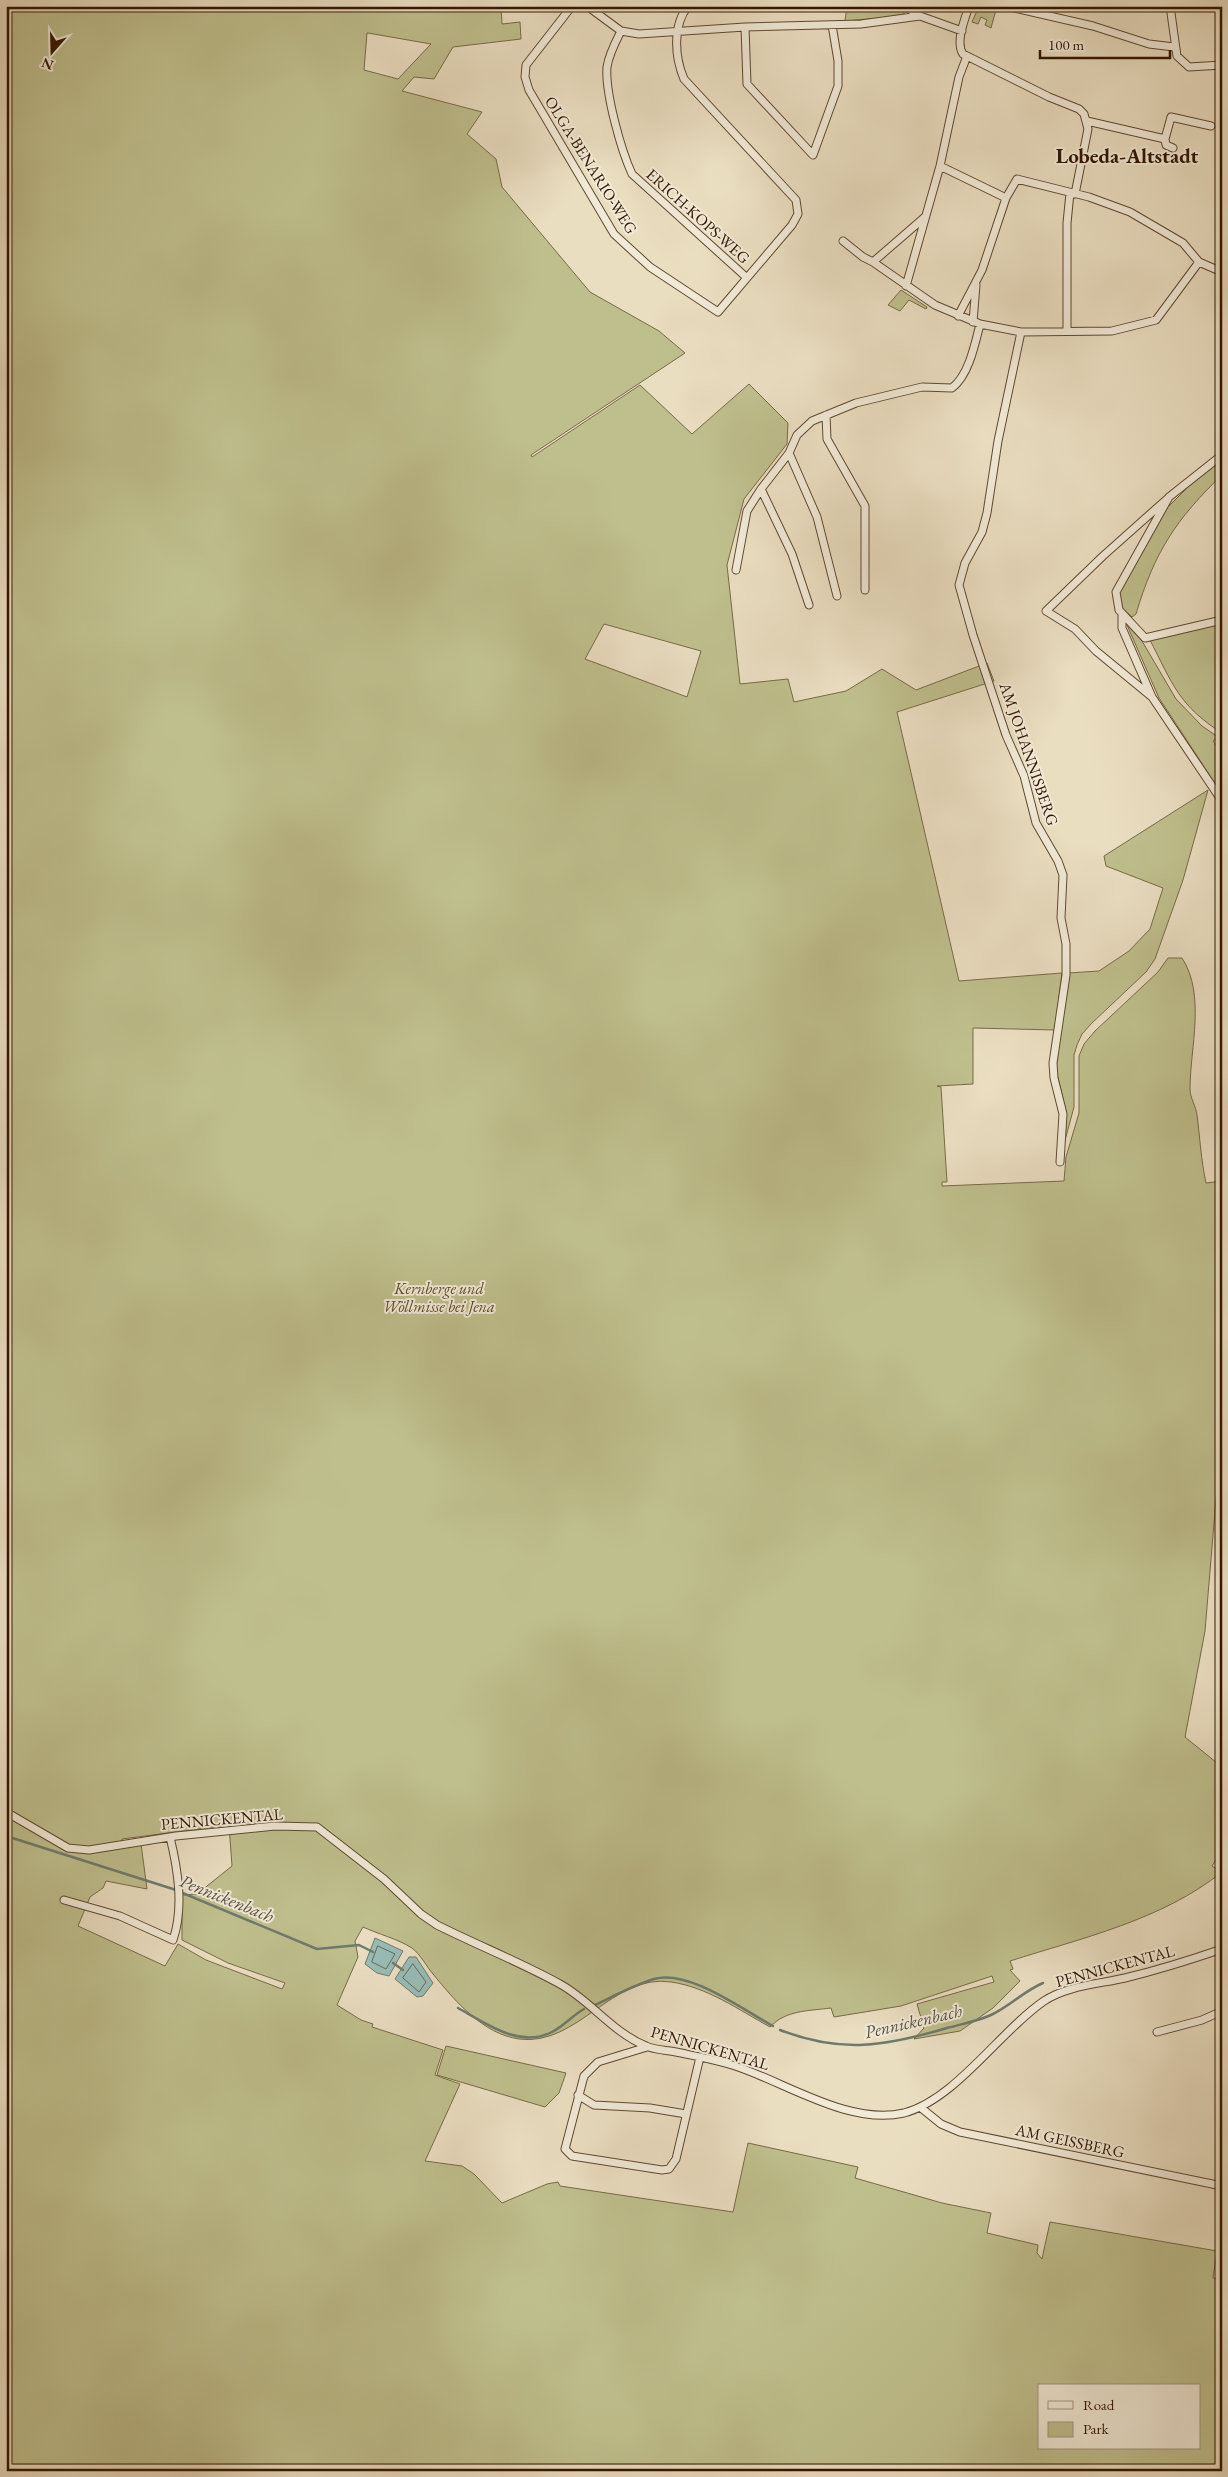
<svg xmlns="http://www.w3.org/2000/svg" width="1228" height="2477" font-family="'EB Garamond',serif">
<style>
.green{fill:#bfbf8d;stroke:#786a46;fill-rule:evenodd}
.water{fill:#98bcb6;stroke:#6f7a6d}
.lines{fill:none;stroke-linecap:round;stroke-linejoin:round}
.shore{stroke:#65695b;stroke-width:1}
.stream{stroke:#6f7a6d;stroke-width:2.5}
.street-casing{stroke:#604830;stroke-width:9}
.street{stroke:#f1ead7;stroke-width:7}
.labels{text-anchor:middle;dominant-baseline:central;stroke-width:4;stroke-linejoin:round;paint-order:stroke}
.street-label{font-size:16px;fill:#321600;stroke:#f1ead7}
.park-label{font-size:16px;font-style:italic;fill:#5c492a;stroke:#f1ead7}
.water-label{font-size:18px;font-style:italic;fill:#565040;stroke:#f1ead7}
.district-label{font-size:21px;font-weight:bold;fill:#321600;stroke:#f1ead7}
</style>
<rect width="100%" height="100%" fill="#eadec1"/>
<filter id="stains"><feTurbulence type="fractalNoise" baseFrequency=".004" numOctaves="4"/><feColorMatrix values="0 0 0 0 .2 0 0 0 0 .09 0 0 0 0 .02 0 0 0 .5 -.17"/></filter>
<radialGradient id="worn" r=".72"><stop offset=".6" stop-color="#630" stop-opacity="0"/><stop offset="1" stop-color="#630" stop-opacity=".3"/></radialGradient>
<path class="green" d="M 6,6 L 501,6 L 502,24 L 520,22 L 521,39 L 453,47 L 434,79 L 414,77 L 402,91 L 482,112 L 467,134 L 496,159 L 502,187 L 590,292 L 659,331 L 685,353 L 531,455 L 532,457 L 640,385 L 692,434 L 749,384 L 788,423 L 787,444 L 744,499 L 727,565 L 740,684 L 788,679 L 794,702 L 846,691 L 882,669 L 916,690 L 987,663 L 994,681 L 897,712 L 959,981 L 1062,973 L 1055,1030 L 973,1028 L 973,1084 L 937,1086 L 941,1087 L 947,1182 L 942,1182 L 942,1186 L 1064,1181 L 1066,1157 L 1079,1113 L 1079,1056 L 1084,1044 L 1095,1031 L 1158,972 L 1168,958 L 1182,958 C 1206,995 1190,1048 1190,1089 C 1190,1098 1196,1106 1197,1115 C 1200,1138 1201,1160 1206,1183 L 1222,1181 L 1222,1427 L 1205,1631 L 1185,1737 L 1222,1767 L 1222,1851 L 1212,1866 L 1222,1872 C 1162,1920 1082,1938 1010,1961 L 1013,1969 L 1010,1970 L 1020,1981 L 993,2008 L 960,2031 L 914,2039 L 924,2028 L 917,2004 L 994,1982 L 992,1976 L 901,2006 L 834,2017 L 831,2008 C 808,2011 786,2010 770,2027 C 739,2010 707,1987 671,1982 C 613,1973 577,2047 519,2039 C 483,2034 455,2001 433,1974 C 427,1967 420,1954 412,1948 C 398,1939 378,1934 363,1927 L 355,1941 L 358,1957 L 337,2005 L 361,2020 L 373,2024 L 372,2027 L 443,2050 L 435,2075 L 460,2084 L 425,2161 L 462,2166 L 474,2174 L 502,2203 L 547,2184 L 558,2182 L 560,2186 L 733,2212 L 748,2143 L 858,2167 L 855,2178 L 942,2203 L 991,2213 L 987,2233 L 1038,2245 L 1037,2253 L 1042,2259 L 1050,2222 L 1217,2251 L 1213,2278 L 1222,2280 L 1222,2471 L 6,2471 ZM 367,33 L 368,33 L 431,44 L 398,79 L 364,70 ZM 604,624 L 701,651 L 687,697 L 585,659 ZM 229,1825 L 232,1866 L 197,1894 L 182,1895 L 182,1940 L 228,1963 L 285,1983 L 282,1989 L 206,1960 L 178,1944 L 165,1966 L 78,1926 L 90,1897 L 103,1888 L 106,1881 L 147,1889 L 141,1844 L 124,1846 L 122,1839 ZM 1039,2386 L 1199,2386 L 1199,2448 L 1039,2448 Z
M 847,6 L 895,6 L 904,12 L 904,16 L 845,21 Z
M 979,6 L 997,6 L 991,28 L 985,25 L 987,20 L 981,17 L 978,24 L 972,22 Z
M 901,290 L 927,307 L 926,309 L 909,300 L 900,311 L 888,305 Z
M 1222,460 L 1222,475 C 1176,519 1154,553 1136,614 L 1132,617 L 1119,605 L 1119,594 L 1166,509 L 1189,486 Z
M 1222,622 L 1222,733 C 1179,706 1172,683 1150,640 Z
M 1127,625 L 1142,641 L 1176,699 L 1202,726 L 1218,737 L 1213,741 L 1222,753 L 1222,794 L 1159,698 Z
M 1208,790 L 1183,880 L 1155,959 L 1146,972 L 1092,1023 L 1082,1034 L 1077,1045 L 1074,1055 L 1074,1107 L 1064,1144 L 1066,1111 L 1056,1069 L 1068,973 L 1099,971 L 1129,951 L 1150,929 L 1163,888 L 1106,866 L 1104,856 Z
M 446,2046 L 566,2073 L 559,2093 L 545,2107 L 437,2075 Z"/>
<path class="water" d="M 375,1938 L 403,1951 L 389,1976 L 377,1973 L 365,1964 Z
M 409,1957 L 416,1957 L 433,1983 L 423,1996 L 417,1997 L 395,1979 Z"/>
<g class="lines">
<path class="shore" d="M 378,1946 L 395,1954 L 386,1969 L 372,1962 Z
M 413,1964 L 426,1982 L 419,1992 L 403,1978 Z"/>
<path class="stream" d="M 6,1836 L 173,1889 L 317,1949 L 359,1945 L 373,1952
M 393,1963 L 403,1970
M 595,2005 C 614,1996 634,1985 654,1979 C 689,1969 743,2010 773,2026
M 458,2008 C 485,2023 520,2049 552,2032 C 564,2026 573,2015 584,2009
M 780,2030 C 842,2054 886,2046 947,2028 C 962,2024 978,2021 991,2015 C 1010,2006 1024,1991 1043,1983"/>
<g class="street-casing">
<path id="street" d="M 572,6 L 526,65 L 525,77 L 529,90 L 614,234 L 650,267 L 718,312 L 792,225 L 798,214 L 796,200 L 684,79 C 675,58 672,26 688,6
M 587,6 L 621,31 L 639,34 L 745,27 L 861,24 L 920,16
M 904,6 L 920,16 L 962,31
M 969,6 C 965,19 955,42 963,54 L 1049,97 L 1079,109 L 1084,114 L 1088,129 L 1075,194
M 1006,6 L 1093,26 L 1149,44 L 1174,47
M 1170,6 L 1177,56 L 1189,67 L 1222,65
M 745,27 L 747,84 L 813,155 L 838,86 L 838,61 L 832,25
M 621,31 C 615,43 609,54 607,67 C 605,93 621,150 632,174 L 746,277
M 1087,121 L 1165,139 L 1166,145 L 1173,148
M 1165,139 L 1171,117 L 1211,126
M 940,166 L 1006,198
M 843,241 L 863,257 L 873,262 L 935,305 L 980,324 L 1021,332 L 1112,331 L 1156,320 L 1199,262
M 873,262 L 925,217
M 906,286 L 940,166 L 959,77 L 967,56
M 958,316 L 982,270 L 1006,198 L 1017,179 L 1089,197 L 1130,212 L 1183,243 L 1199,262 L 1222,272
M 973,322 L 976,285
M 1067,331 L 1067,223 L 1070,193
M 1021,332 L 998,441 L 987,513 L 982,532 L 965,563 L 959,585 L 973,635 L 1006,735 L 1024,776 L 1036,823 L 1058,861 L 1063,875 L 1061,918 L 1066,944 L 1066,975 L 1053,1063 L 1054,1078 L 1063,1114 L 1060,1162
M 826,415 L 827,439 L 865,506 L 865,590
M 789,453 L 761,489 L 792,554 L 809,605
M 1222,455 L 1169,497 L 1116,592 L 1119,610 L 1145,638 L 1222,620
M 736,570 L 747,511 L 761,489
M 837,596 L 817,517 L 789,453 L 797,435 L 812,421 L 856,403 L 922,387 L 952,388 C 969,375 975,344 980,324
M 1122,615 L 1122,628 L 1152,697 L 1222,801
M 1152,697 L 1096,651 L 1075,629 L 1046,611 L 1103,556 L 1167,499
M 6,1812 L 68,1848 L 89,1850 L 176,1836 L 275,1826 L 317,1827 L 384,1879 L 421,1914 L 437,1925 C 477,1945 520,1962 560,1984 C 591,2001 612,2032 646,2046 C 655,2050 666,2050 676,2052 C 695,2056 713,2059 732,2065 C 784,2081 848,2126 904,2113 C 956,2099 1000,2031 1044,2001 C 1066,1986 1099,1984 1125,1978 C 1158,1970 1190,1960 1222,1949
M 64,1900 L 120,1916 L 173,1940 C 184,1908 178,1870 170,1837
M 1157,2032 L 1202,2020 L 1222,2011
M 647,2047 L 598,2062 L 584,2076 L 565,2149 L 572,2156 L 662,2170 L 669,2169 L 676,2159 L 700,2057
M 578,2095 L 594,2105 L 650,2108 L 686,2114
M 920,2107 L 941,2124 L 960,2132 L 1222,2186"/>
</g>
<use href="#street" class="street"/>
</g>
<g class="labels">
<g class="street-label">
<text transform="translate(591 165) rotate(58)">OLGA-BENARIO-WEG</text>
<text transform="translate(698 216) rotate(42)">ERICH-KOPS-WEG</text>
<text transform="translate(1029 754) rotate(71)">AM JOHANNISBERG</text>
<text transform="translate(222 1819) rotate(-5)">PENNICKENTAL</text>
<text transform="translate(1115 1966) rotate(-15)">PENNICKENTAL</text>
<text transform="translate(710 2048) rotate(16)">PENNICKENTAL</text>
<text transform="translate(1070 2141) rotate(12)">AM GEISSBERG</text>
</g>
<g class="park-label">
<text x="439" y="1288">Kernberge und<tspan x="439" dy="18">Wöllmisse bei Jena</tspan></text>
</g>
<g class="water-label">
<text transform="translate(227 1898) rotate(22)">Pennickenbach</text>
<text transform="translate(913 2021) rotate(-13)">Pennickenbach</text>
</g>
<g class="district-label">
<text x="1127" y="155">Lobeda-Altstadt</text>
</g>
</g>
<rect width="1228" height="2477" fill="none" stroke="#eadec1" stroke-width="25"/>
<rect x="8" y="8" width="1213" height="2462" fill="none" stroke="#321600" stroke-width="2.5"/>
<rect x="12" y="12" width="1203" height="2452" fill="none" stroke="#321600"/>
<rect x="1038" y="2384" width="162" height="65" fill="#f1ead7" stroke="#a59581"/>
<rect x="1048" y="2401" width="25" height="8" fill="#f1ead7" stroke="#a59581"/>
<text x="1083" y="2410" font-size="15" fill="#321600">Road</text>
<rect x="1048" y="2422" width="25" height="15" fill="#bfbf8d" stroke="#a59581"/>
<text x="1083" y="2434" font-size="15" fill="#321600">Park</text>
<g transform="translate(52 52) rotate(200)" stroke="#f1ead7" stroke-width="4" paint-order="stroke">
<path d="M0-4L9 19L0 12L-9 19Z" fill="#321600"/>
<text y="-8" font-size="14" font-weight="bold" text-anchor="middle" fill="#321600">N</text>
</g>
<path d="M1040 50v8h130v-8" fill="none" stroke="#321600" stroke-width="2.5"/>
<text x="1048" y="50" font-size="15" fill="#321600" stroke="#f1ead7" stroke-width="4" paint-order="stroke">100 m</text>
<rect width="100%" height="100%" filter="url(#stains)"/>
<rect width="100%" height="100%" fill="url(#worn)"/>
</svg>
